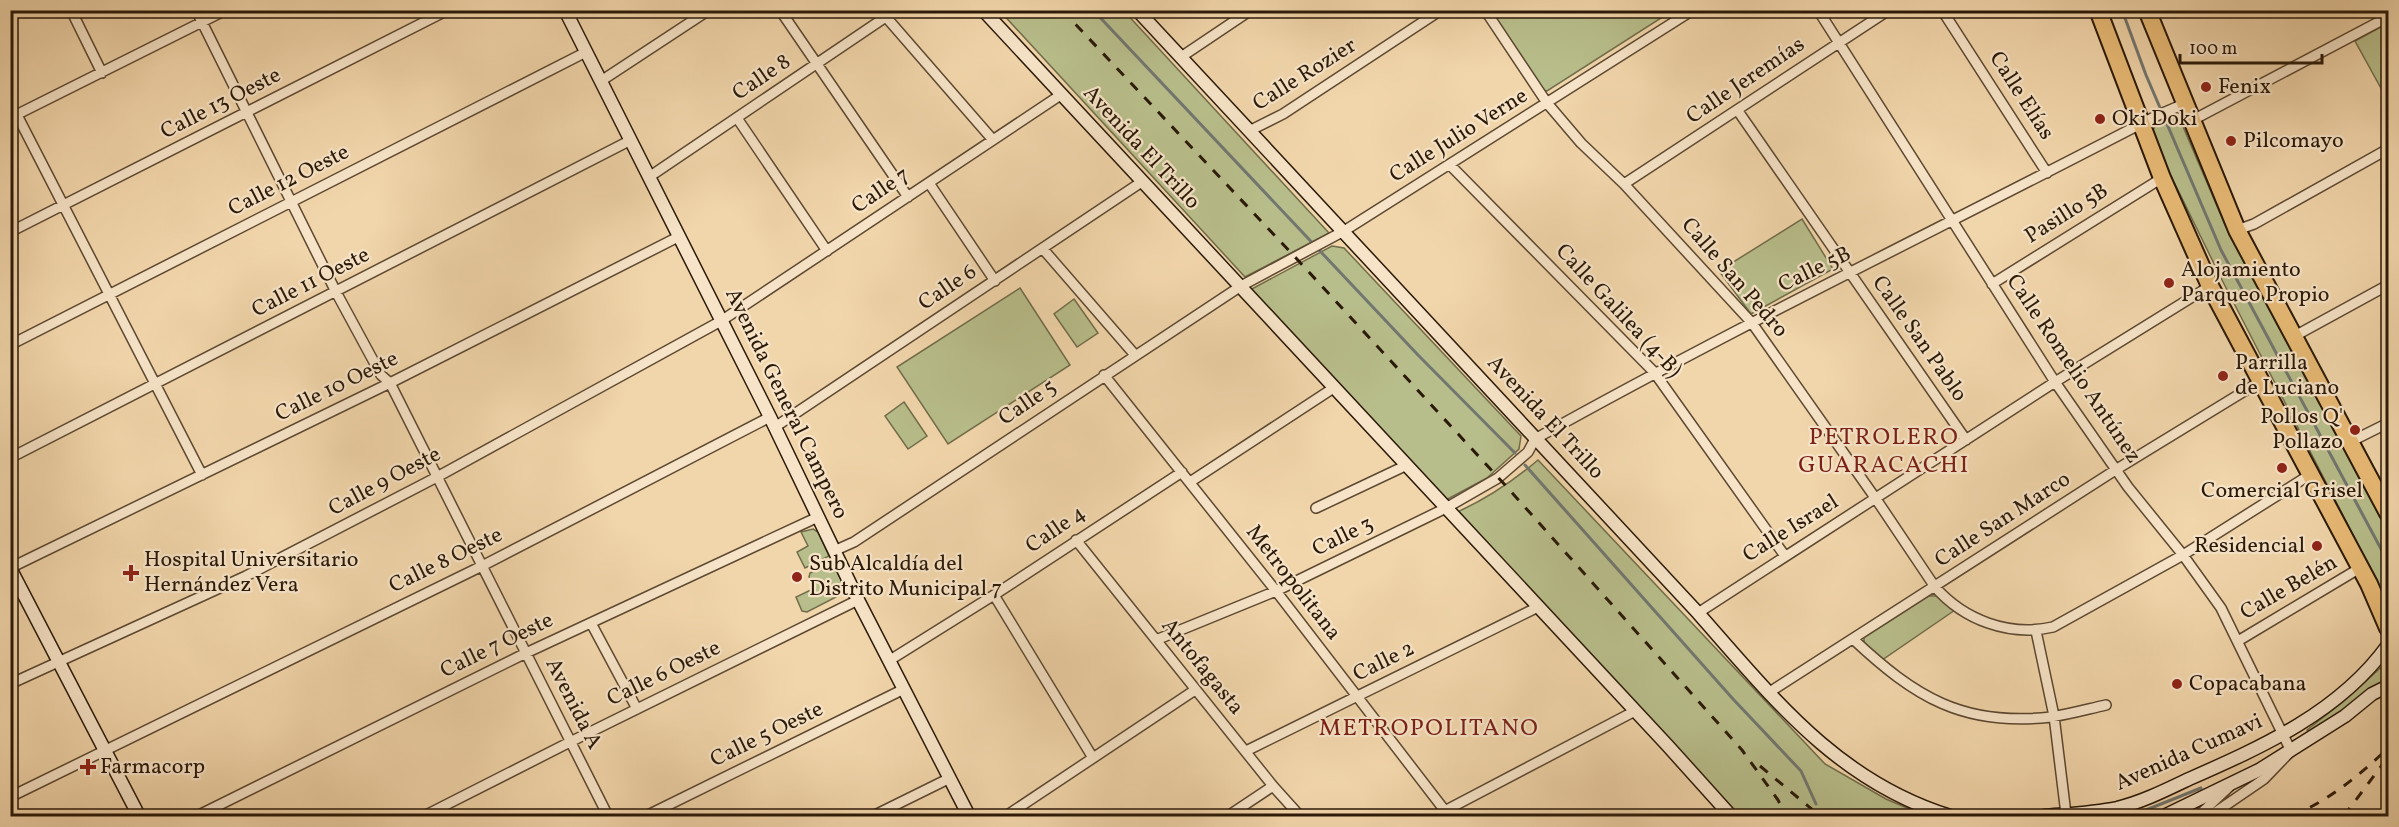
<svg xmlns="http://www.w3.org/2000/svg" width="2399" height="827" font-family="Vollkorn,serif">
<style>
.green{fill:#b8be8b;stroke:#716c4a;stroke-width:1.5}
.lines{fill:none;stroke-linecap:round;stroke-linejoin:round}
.stream{stroke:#727770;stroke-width:3}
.street-casing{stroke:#5c4831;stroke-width:12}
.secondary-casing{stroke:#2a1908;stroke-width:15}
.highway-casing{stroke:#2a1908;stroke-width:20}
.street{stroke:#f7e4c8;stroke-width:9}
.secondary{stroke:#f7e4c8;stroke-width:12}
.highway{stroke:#e9bb76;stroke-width:16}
.rail{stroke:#2a1908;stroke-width:3;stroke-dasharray:10 10;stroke-linecap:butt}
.poi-dot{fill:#8f2418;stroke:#f7e4c8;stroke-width:2}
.labels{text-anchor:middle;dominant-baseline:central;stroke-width:4.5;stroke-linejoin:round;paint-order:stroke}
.street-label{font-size:22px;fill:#2a1908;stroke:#f7e4c8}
.poi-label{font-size:22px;fill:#2a1908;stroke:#f7e4c8;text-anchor:start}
.neighbourhood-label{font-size:24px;letter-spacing:1.5px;fill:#7a1f14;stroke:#f7e4c8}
</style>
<rect width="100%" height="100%" fill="#f2d6ab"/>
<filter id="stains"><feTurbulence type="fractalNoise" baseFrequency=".00333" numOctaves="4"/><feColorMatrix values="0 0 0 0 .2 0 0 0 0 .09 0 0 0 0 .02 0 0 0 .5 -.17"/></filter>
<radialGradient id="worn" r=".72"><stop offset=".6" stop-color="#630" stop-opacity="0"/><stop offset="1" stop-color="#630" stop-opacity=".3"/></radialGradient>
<path class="green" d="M 1000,11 L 1124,11 L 1329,233 L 1245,277 Z
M 1491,11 L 1672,11 L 1547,91 L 1543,90 Z
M 2388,23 L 2388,101 L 2355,41 Z
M 2170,116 L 2181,122 L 2226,227 L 2388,531 L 2388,603 L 2222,280 L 2152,137 C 2153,124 2158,121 2170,116 Z
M 1802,219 L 1833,269 L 1751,314 L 1719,271 Z
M 1332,246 L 1344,248 L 1521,436 L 1519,449 L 1487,478 L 1444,501 L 1250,290 Z
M 1020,288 L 1070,365 L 948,444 L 897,367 Z
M 1074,299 L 1098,333 L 1077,347 L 1054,314 Z
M 904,402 L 927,436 L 908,449 L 885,416 Z
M 1538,460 L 1825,764 L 1886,799 L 1926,816 L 1740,816 L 1455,513 C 1487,499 1512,482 1538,460 Z
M 813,529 L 818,532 L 829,556 L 805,568 L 797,552 L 808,546 L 801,532 Z
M 833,562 L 845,589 L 842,594 L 807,612 L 802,611 L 796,597 L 815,588 L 809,577 L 810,573 Z
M 1928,596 L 1937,596 L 1955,610 L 1882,660 L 1864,643 L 1864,637 Z
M 2388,661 L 2388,680 L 2309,732 L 2307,730 L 2344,701 Z"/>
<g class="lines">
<path class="stream" d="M 1093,10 L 1418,355 L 1515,453
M 2122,10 L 2146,75 L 2221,250 L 2388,562
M 1525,465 L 1733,699 L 1801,771 L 1816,804
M 2131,816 L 2201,788"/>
<g class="street-casing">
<path id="street" d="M 71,10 L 102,73
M 196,10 L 336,292 L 381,375 L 390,383 L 608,816
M 780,10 L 908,197
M 1485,10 L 1547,103 L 1581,143 L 1624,184 L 1752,323 L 1876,499 L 1935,587 C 1964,620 2009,637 2053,627 L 2183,555 L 2311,474
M 1818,10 L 2055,382 L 2128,487 L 2183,555 L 2221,608 L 2291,751 L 2264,779 L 2210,816
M 1942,10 L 2047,173
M 886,17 L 993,140
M 1181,57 L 1251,10
M 601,81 L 709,10
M 1738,111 L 1966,440
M 17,115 L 202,475
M 10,118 L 226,10
M 737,118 L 827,251
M 2191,121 L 2388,17
M 1249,131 L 1283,114 L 1441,10
M 1450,165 L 1654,372 L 1785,556
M 649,177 L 896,10
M 929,183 L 995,281
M 1624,184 L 1889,10
M 2237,230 L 2254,224 L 2388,149
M 10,232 L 448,10
M 1043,249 L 1135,355
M 1992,284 L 2162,178
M 2293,337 L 2388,285
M 10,345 L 586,52
M 1104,375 L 1276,591 L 1449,816
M 775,427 L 1143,181
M 2350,442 L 2388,423
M 10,458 L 629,141
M 1190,482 L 1335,387
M 1316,508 L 1407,465
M 1076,540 L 1273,786 L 1300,816
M 836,550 L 854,542 L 1241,286 L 1344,231 L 1693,10
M 10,568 L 390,383 L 678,237
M 994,595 L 1093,758
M 1698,613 L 2055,382 L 2210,286
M 591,623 L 637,709
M 2036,631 L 2054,716 L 2066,814
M 1853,639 C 1915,697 1963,727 2051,717 C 2070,714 2088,709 2106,705
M 1156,640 L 1276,591 L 1446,508 L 1498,478 L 1528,452 L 1535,439 C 1739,325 1949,224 2156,116 L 2184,104
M 2238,641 L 2360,568
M 890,660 L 994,595 L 1182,472
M 10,684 L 246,576 L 437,477 L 721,321 L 1062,94
M 1768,693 L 2117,469 L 2261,381
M 1246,751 L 1538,607
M 10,797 L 482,566 L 770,417
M 197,816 L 526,653 L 818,517
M 424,816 L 570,742 L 858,600
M 646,816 L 904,689
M 873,816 L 950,778
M 1006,816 L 1195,690
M 1228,816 L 1273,786
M 1435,816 L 1635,711
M 2198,816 L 2229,787"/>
</g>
<g class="secondary-casing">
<path id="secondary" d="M 565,10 L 770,417 L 858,600 L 969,816
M 983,10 L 1668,746 L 1731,816
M 1137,10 L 1698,613 C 1773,698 1837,781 1950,816
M 10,568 L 139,816
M 2044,816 C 2068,814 2093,813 2117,808 C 2142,802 2166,790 2189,779 C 2262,747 2340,712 2388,645
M 2164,816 L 2259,770 L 2345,716 L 2372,694 L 2388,686"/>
</g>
<g class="highway-casing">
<path id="highway" d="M 2098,10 L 2162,178 L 2210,286 L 2369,584 L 2388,628
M 2147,10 L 2237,230 L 2388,513"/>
</g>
<use href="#street" class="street"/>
<use href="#secondary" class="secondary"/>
<use href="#highway" class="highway"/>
<path class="rail" d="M 1062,10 L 1295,257 L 1506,486 L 1742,750 L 1778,800 L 1786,816
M 1760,766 L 1820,816
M 2292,816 C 2329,800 2359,776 2388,748
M 2344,816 L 2388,757"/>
</g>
<g class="poi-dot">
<circle cx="2206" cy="87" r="6"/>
<circle cx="2100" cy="119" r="6"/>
<circle cx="2231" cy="141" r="6"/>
<circle cx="2169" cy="283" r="6"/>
<circle cx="2223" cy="376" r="6"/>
<circle cx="2355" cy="430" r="6"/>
<circle cx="2282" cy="468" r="6"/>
<circle cx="2317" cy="546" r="6"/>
<path d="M128 564h6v6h6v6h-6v6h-6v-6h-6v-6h6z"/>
<circle cx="797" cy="577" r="6"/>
<circle cx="2177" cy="684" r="6"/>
<path d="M85 758h6v6h6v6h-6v6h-6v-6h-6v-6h6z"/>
</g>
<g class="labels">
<g class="street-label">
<text transform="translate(1305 75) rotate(-32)">Calle Rozier</text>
<text transform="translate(762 78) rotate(-34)">Calle 8</text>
<text transform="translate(1746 81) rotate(-34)">Calle Jeremías</text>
<text transform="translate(2021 96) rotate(57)">Calle Elías</text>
<text transform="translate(221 104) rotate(-27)">Calle 13 Oeste</text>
<text transform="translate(1459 136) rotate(-32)">Calle Julio Verne</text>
<text transform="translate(1141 148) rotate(47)">Avenida El Trillo</text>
<text transform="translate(289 181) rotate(-27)">Calle 12 Oeste</text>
<text transform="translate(881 191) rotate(-34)">Calle 7</text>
<text transform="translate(2067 214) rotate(-32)">Pasillo 5B</text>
<text transform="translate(1815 270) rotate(-26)">Calle 5B</text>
<text transform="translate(1734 278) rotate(49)">Calle San Pedro</text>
<text transform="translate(311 283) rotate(-27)">Calle 11 Oeste</text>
<text transform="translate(948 288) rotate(-34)">Calle 6</text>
<text transform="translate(1618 311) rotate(47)">Calle Galilea (4-B)</text>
<text transform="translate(1919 339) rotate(55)">Calle San Pablo</text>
<text transform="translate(2073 369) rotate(56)">Calle Romelio Antúnez</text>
<text transform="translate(337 387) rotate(-26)">Calle 10 Oeste</text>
<text transform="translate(1028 403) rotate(-34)">Calle 5</text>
<text transform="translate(786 404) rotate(64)">Avenida General Campero</text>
<text transform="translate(1545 418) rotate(47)">Avenida El Trillo</text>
<text transform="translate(385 482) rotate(-28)">Calle 9 Oeste</text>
<text transform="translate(2003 520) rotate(-33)">Calle San Marco</text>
<text transform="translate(1791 529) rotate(-32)">Calle Israel</text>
<text transform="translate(1056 530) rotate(-34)">Calle 4</text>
<text transform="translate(1343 537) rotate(-26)">Calle 3</text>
<text transform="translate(446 561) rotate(-26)">Calle 8 Oeste</text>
<text transform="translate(1293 583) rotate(52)">Metropolitana</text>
<text transform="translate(2289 588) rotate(-30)">Calle Belén</text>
<text transform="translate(497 646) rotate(-26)">Calle 7 Oeste</text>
<text transform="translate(1384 662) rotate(-26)">Calle 2</text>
<text transform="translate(1202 667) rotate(51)">Antofagasta</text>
<text transform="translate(664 674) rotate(-26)">Calle 6 Oeste</text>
<text transform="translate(573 704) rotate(63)">Avenida A</text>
<text transform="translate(767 735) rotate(-26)">Calle 5 Oeste</text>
<text transform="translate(2189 753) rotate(-24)">Avenida Cumavi</text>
</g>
<g class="poi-label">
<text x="2218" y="87">Fenix</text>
<text x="2112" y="119">Oki Doki</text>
<text x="2243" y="141">Pilcomayo</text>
<text x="2181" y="270">Alojamiento<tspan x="2181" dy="25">Parqueo Propio</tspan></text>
<text x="2235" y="363">Parrilla<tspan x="2235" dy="25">de Luciano</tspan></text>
<text x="2343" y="417" text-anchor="end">Pollos Q'<tspan x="2343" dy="25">Pollazo</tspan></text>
<text x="2282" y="491" text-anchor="middle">Comercial Grisel</text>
<text x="2305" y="546" text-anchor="end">Residencial</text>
<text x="144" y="560">Hospital Universitario<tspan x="144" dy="25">Hernández Vera</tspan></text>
<text x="809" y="564">Sub Alcaldía del<tspan x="809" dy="25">Distrito Municipal 7</tspan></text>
<text x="2189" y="684">Copacabana</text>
<text x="100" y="767">Farmacorp</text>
</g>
<g class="neighbourhood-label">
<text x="1884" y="438">PETROLERO<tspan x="1884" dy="28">GUARACACHI</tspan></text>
<text x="1429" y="729">METROPOLITANO</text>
</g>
</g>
<rect width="2399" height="827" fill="none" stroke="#f2d6ab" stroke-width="36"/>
<rect x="12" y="12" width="2375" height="803" fill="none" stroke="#2a1908" stroke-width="3"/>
<rect x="18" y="18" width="2363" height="791" fill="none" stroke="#2a1908" stroke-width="1.5"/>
<path d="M2180 54v9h142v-9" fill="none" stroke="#2a1908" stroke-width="3"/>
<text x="2189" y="54" font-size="18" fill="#2a1908" stroke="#f7e4c8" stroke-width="4.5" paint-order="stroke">100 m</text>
<rect width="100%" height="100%" filter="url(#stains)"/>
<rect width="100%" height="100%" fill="url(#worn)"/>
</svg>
